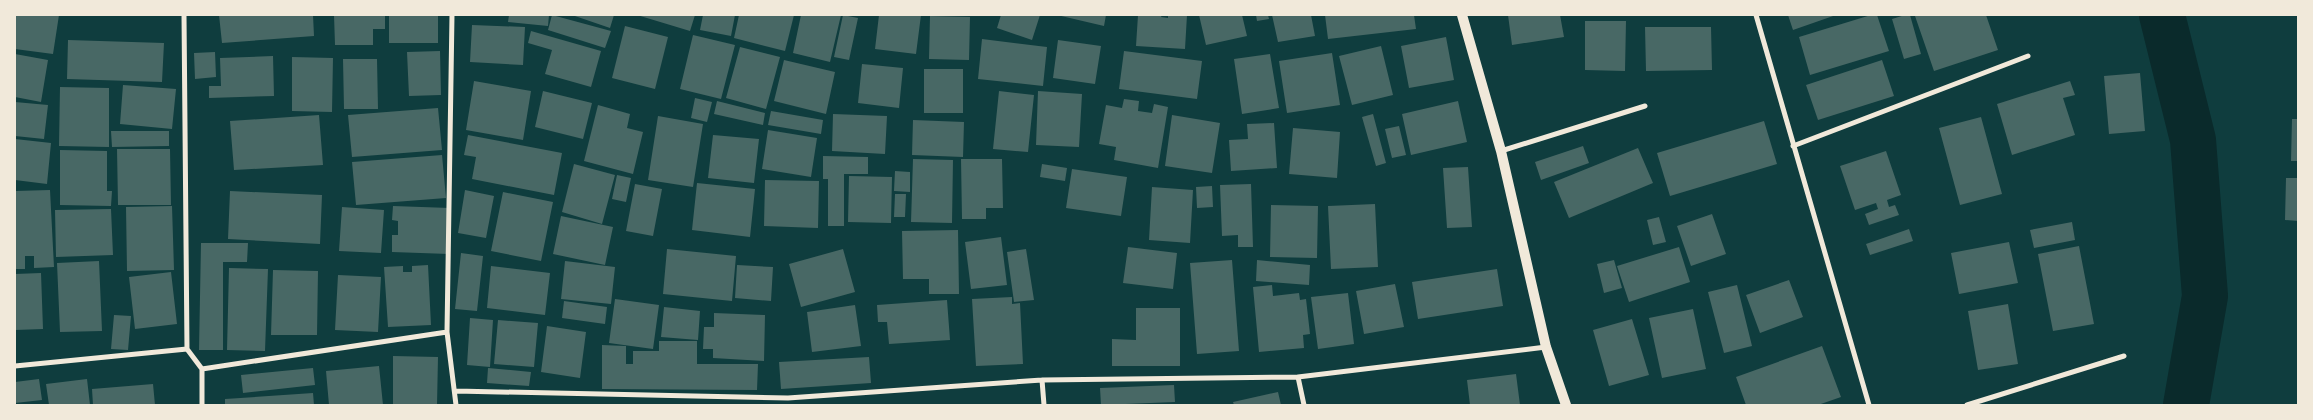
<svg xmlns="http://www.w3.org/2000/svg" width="2313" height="420" font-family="Helvetica,sans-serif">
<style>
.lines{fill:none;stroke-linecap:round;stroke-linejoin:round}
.river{stroke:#0a2a2b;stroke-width:46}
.building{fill:#486865}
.minor{stroke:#f1e9da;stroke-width:5}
.secondary{stroke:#f1e9da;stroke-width:10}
</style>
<rect width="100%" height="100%" fill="#0f3d3e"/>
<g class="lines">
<path class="river" d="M 2162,15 L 2193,140 L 2205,296 L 2186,405"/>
</g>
<path class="building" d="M 15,15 L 59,15 L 53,54 L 15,49 Z
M 219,15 L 313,15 L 314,36 L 222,43 Z
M 334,15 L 385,15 L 385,29 L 373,29 L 373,45 L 335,45 Z
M 389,15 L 438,15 L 438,43 L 389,43 Z
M 509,15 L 549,15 L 548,26 L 508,22 Z
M 552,15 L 611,31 L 605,48 L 548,30 Z
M 572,15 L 614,15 L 610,28 Z
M 637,15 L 695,15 L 690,31 Z
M 703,15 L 735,15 L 731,36 L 700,30 Z
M 739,15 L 794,15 L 785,51 L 734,38 Z
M 801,15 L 841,15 L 830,62 L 793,53 Z
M 843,15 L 858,18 L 849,60 L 834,57 Z
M 879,15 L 921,15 L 916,54 L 875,49 Z
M 1001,15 L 1040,15 L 1032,40 L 997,28 Z
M 1057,15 L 1106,15 L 1104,26 Z
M 1138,15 L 1162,15 L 1161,17 L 1168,18 L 1168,15 L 1187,15 L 1185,49 L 1136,46 Z
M 1199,15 L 1242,15 L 1247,36 L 1206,45 Z
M 1256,15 L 1268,15 L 1269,19 L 1257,21 Z
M 1272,15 L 1311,15 L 1315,36 L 1278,42 Z
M 1325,15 L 1414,15 L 1416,29 L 1328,39 Z
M 1508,15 L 1560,15 L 1564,37 L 1512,45 Z
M 1788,15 L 1836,15 L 1793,30 Z
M 1871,15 L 1877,15 L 1889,51 L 1810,75 L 1799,37 Z
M 1905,15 L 1910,15 L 1921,54 L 1904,59 L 1892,19 Z
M 1918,15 L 1986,15 L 1998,50 L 1934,71 L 1915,16 Z
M 930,16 L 970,17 L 969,60 L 929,59 Z
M 1585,21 L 1626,21 L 1625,71 L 1585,70 Z
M 472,25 L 525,27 L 523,65 L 470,62 Z
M 625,26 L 668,37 L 655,89 L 612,78 Z
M 1645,27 L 1711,27 L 1712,70 L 1646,71 Z
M 531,31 L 601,51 L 591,87 L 545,74 L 552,50 L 528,43 Z
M 693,35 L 735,45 L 721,99 L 680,89 Z
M 1446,37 L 1454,80 L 1409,88 L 1401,46 Z
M 982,39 L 1047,47 L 1043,86 L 978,79 Z
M 68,40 L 164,43 L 162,82 L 67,79 Z
M 1058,40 L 1101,46 L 1095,84 L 1053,78 Z
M 1381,46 L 1393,95 L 1352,105 L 1339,56 Z
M 740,47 L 780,57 L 766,109 L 726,98 Z
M 440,51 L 441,95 L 409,96 L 407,52 Z
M 1124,51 L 1202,61 L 1197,99 L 1119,89 Z
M 215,52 L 216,77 L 195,79 L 194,53 Z
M 1332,53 L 1340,105 L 1287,113 L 1279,61 Z
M 15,54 L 48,60 L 41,102 L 15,97 Z
M 1270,54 L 1279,108 L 1242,114 L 1234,59 Z
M 273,56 L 274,96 L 209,98 L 209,86 L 221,86 L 220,58 Z
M 292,57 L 333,58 L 332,112 L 292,111 Z
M 343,59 L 377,59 L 378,109 L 344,109 Z
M 784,60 L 835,72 L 826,114 L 774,101 Z
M 1882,60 L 1894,96 L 1818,120 L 1806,85 Z
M 862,64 L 903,68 L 899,108 L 858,103 Z
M 924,69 L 963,69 L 963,113 L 924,113 Z
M 2140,73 L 2145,131 L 2109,134 L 2104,76 Z
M 474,81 L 531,91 L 523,140 L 466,130 Z
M 2070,81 L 2075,95 L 2063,98 L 2075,135 L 2012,155 L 1997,104 Z
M 123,85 L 176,89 L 172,129 L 120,124 Z
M 60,87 L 109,88 L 109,147 L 59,146 Z
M 543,91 L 592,103 L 583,139 L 535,127 Z
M 999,91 L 1034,95 L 1028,152 L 993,149 Z
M 1038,91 L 1082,94 L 1079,147 L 1036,145 Z
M 695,98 L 712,102 L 707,122 L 691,118 Z
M 1124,99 L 1139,101 L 1138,111 L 1152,113 L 1154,104 L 1168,107 L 1158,168 L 1114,160 L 1116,147 L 1099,144 L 1106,105 L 1122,108 Z
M 717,101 L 765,113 L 763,125 L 714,114 Z
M 1458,101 L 1467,142 L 1411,155 L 1402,114 Z
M 15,102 L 48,105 L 44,139 L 15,136 Z
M 598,105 L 630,114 L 627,128 L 643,132 L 633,174 L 584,161 Z
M 438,108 L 442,150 L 352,157 L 348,115 Z
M 771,111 L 823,120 L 821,134 L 768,125 Z
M 833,114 L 887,116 L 885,154 L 832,151 Z
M 1373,114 L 1386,163 L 1376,166 L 1362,117 Z
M 319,115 L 323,165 L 234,170 L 230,121 Z
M 1172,115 L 1220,123 L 1212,173 L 1165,166 Z
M 658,116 L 703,124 L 693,187 L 648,180 Z
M 1981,117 L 2002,194 L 1960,205 L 1939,128 Z
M 2292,119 L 2298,119 L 2298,161 L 2291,161 Z
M 913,120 L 964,122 L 963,157 L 912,155 Z
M 1764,121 L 1777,164 L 1670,196 L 1657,153 Z
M 1274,123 L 1277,168 L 1231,171 L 1229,140 L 1248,139 L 1247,124 Z
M 1399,126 L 1406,155 L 1392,158 L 1385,129 Z
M 1293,128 L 1340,132 L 1337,178 L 1289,174 Z
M 768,130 L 817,138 L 811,177 L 762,169 Z
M 111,131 L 169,131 L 169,146 L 112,147 Z
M 468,135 L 562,153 L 554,195 L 472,179 L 476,157 L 464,155 Z
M 713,135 L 759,139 L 754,183 L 708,178 Z
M 15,139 L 51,143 L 47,184 L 15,180 Z
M 1583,146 L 1589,163 L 1541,180 L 1535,162 Z
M 1638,148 L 1653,183 L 1569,218 L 1554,182 Z
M 117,149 L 170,149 L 171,205 L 118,205 Z
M 60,150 L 107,151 L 107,191 L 112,191 L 111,206 L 60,205 Z
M 1886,151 L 1901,195 L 1887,200 L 1889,207 L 1895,205 L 1899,215 L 1869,225 L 1865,214 L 1878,209 L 1876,203 L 1855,210 L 1840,166 Z
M 442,155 L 446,198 L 356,205 L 352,162 Z
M 823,156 L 868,157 L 868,174 L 844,174 L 844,226 L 828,226 L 828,179 L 823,179 Z
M 913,159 L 953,160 L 952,223 L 911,222 Z
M 961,159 L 1002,159 L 1003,208 L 986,208 L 986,219 L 962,219 Z
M 574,164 L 615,175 L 602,224 L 562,212 Z
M 1042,164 L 1067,168 L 1065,181 L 1040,177 Z
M 1468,167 L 1472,227 L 1447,228 L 1443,168 Z
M 1072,169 L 1127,177 L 1121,216 L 1066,208 Z
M 895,171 L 910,172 L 910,192 L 894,191 Z
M 617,175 L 631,178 L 626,202 L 612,199 Z
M 849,176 L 892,177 L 891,223 L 848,222 Z
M 2286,178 L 2298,178 L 2298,221 L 2285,220 Z
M 765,180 L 819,181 L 818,228 L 764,226 Z
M 697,183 L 755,189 L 750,237 L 692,230 Z
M 635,184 L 662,189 L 653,236 L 626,231 Z
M 1251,184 L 1253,247 L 1238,247 L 1238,235 L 1222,236 L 1220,185 Z
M 1212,186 L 1213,207 L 1197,208 L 1196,187 Z
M 1152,187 L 1193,190 L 1190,243 L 1149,240 Z
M 50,190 L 54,267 L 34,268 L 34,256 L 25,256 L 25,269 L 15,269 L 15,191 Z
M 465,190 L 494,196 L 486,238 L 458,233 Z
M 230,191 L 322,195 L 320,244 L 228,239 Z
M 503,192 L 553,202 L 541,261 L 491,251 Z
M 895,194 L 906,194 L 905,217 L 894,217 Z
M 1375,204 L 1378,267 L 1331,269 L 1328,206 Z
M 1271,205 L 1318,206 L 1317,258 L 1270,257 Z
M 172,206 L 174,270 L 127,271 L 126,207 Z
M 393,206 L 450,208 L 449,254 L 392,252 L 392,235 L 398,235 L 398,221 L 392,220 Z
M 342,207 L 384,210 L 381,253 L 339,251 Z
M 111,209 L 113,255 L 56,257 L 55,210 Z
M 1712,214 L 1726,254 L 1691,266 L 1677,226 Z
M 561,216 L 613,227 L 605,265 L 553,254 Z
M 1659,217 L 1666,242 L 1653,245 L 1647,220 Z
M 2072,222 L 2075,240 L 2034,248 L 2030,230 Z
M 1909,229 L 1913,241 L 1870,255 L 1866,244 Z
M 958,230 L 959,294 L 929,294 L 929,279 L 903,279 L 902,231 Z
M 1001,237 L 1007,285 L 971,289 L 965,242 Z
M 2009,242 L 2018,283 L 1959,294 L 1951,253 Z
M 201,243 L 248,243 L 247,262 L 223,262 L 223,350 L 199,350 Z
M 2079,246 L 2094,324 L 2053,331 L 2038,254 Z
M 1128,247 L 1177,253 L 1173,289 L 1123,283 Z
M 1679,247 L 1690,282 L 1629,302 L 1617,266 Z
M 667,249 L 736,256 L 732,301 L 663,294 Z
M 843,249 L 855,292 L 801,307 L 789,264 Z
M 1026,249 L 1034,300 L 1014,302 L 1007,252 Z
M 461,253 L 483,256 L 477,311 L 455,309 Z
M 1232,260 L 1239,351 L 1197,354 L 1190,263 Z
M 1257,260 L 1310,265 L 1309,285 L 1256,281 Z
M 1614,260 L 1622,288 L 1604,293 L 1597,264 Z
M 99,261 L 102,331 L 60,332 L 57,263 Z
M 565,261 L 615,267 L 611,304 L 561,299 Z
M 428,265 L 431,325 L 388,327 L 384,267 L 403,266 L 403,272 L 412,272 L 412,266 Z
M 737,265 L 773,267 L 771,301 L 735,298 Z
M 491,266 L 550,273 L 545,315 L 487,308 Z
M 229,268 L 268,269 L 265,351 L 227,350 Z
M 1497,269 L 1503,306 L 1418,319 L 1412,282 Z
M 273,270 L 318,271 L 317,335 L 271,335 Z
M 171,272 L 177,324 L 135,329 L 129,277 Z
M 41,273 L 43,329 L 15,330 L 15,274 Z
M 338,275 L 381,277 L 378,332 L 335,330 Z
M 1789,280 L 1803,317 L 1760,333 L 1746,295 Z
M 1395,284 L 1404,327 L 1364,334 L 1356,291 Z
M 1272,285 L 1273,296 L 1299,293 L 1300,300 L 1306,299 L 1310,334 L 1303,335 L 1304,348 L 1259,352 L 1253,287 Z
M 1737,285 L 1752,346 L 1724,353 L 1708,292 Z
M 1348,293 L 1354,344 L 1318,349 L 1311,297 Z
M 1012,297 L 1012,304 L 1020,303 L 1023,364 L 976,366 L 972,299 Z
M 615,299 L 659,305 L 653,349 L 609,343 Z
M 947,300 L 950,340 L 889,344 L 887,322 L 878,322 L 877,305 Z
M 564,301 L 607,307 L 605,324 L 562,318 Z
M 2008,304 L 2018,364 L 1978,370 L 1968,311 Z
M 855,305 L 861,346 L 812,352 L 807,312 Z
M 664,307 L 700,311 L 698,340 L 661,337 Z
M 1136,308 L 1180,308 L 1180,366 L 1112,366 L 1112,339 L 1136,340 Z
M 1693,309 L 1706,369 L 1662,378 L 1649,318 Z
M 714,313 L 765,315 L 764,361 L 713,358 L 713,349 L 703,349 L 704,327 L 714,327 Z
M 114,315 L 131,316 L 128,350 L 111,349 Z
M 470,318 L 493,320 L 490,367 L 467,365 Z
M 1632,319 L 1649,375 L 1609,386 L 1593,330 Z
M 498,320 L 538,323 L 534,367 L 494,364 Z
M 547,326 L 586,332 L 580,378 L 541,372 Z
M 659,341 L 697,341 L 697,364 L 758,364 L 757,390 L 602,389 L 602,345 L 626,346 L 626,364 L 633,364 L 633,351 L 659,351 Z
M 1822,346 L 1841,397 L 1818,405 L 1746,405 L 1736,377 Z
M 393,356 L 438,357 L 437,405 L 393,405 Z
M 869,357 L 871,383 L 781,389 L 779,362 Z
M 379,366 L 383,405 L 329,405 L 326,371 Z
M 313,368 L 315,385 L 243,393 L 241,375 Z
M 488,368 L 531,372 L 529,386 L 487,383 Z
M 1516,374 L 1520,405 L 1470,405 L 1467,380 Z
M 39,379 L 42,400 L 15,403 L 15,382 Z
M 87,379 L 90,405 L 49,405 L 46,384 Z
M 153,384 L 155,405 L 93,405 L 92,389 Z
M 1174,385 L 1175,402 L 1101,405 L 1100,388 Z
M 1278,392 L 1281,405 L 1234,405 L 1233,402 Z
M 313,393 L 314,405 L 225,405 L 225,399 Z"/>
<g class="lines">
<path class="minor" d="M 184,15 L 187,349 L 202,369 L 202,405
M 452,15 L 447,332 L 456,405
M 1756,15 L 1869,405
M 1793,146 L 2028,56
M 1501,151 L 1645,106
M 15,366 L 187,349
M 202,369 L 447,332
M 1298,377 L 1304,405
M 1042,380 L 1044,405
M 456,391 L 788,398 L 1042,380 L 1298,377 L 1546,347
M 1967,405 L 2124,356"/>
<path class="secondary" d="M 1462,15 L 1501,151 L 1546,347 L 1566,405"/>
</g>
<rect width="2313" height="420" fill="none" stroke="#f1e9da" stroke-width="32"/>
</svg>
